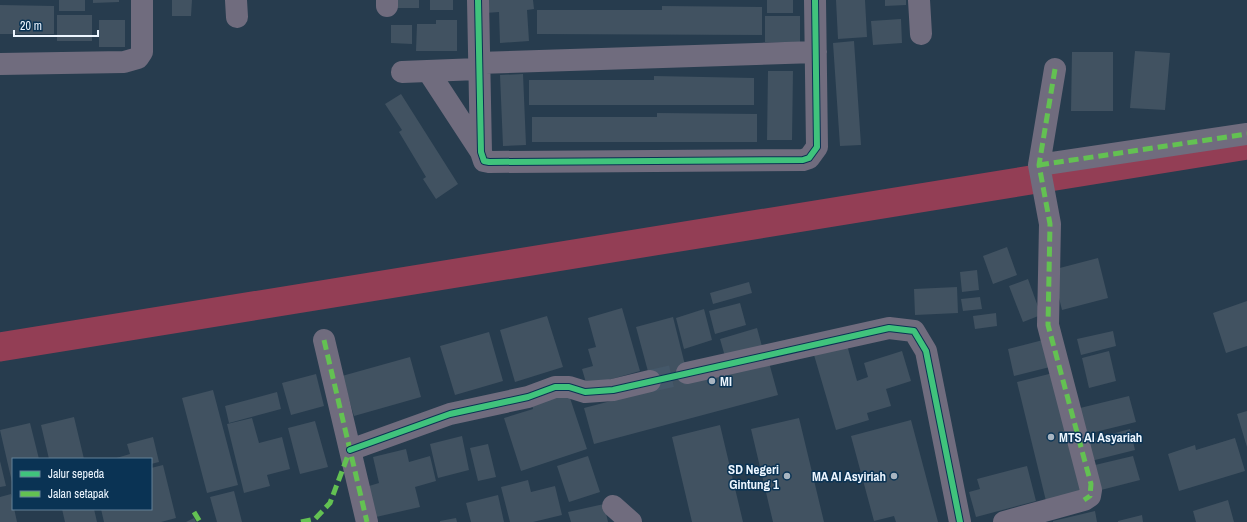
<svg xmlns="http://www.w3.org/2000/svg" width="1247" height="522" font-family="'Archivo Narrow',sans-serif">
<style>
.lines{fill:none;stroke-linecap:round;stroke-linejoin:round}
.canal{stroke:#933e55;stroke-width:29}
.building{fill:#415261}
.street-tunnel{stroke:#455869;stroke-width:22;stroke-dasharray:22 11;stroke-linecap:butt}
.street{stroke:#706c7e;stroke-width:22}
.quiet{stroke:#63c152;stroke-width:5;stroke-dasharray:10 5;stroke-linecap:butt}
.cycleway-casing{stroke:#0a3354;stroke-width:8}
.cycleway{stroke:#40c37c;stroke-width:6}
.poi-dot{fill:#a8b5c1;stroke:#0a3354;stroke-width:1.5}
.labels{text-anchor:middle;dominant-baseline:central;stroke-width:3;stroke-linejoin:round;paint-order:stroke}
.poi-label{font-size:13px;font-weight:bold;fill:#edf6ff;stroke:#0a3354;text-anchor:start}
</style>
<rect width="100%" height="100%" fill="#273c4e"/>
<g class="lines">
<path class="canal" d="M 0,347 L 1247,145"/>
</g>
<path class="building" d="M 59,0 L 85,0 L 85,11 L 59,11 Z
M 93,0 L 119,0 L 119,2 L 93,3 Z
M 172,0 L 192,0 L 191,16 L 172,16 Z
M 396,0 L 419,0 L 419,8 L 396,8 Z
M 430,0 L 453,0 L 453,10 L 430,10 Z
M 484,0 L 533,0 L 534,9 L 527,10 L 529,41 L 500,43 L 499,12 L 485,13 Z
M 767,0 L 793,0 L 793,13 L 767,13 Z
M 836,0 L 865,0 L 867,37 L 838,39 Z
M 885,0 L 906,0 L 906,5 L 885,6 Z
M 0,5 L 54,6 L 54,34 L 0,34 Z
M 662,6 L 762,7 L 762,35 L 537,34 L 537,10 L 662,10 Z
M 57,15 L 92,15 L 92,41 L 57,41 Z
M 765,16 L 800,16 L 800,42 L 765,42 Z
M 901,19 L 902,43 L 873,45 L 871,21 Z
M 99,20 L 125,20 L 125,47 L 99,47 Z
M 436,20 L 457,20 L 457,51 L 416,51 L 417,24 L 436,24 Z
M 391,25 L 412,25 L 412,44 L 391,43 Z
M 854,41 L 861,145 L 840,146 L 833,43 Z
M 1135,51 L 1170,53 L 1165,110 L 1130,108 Z
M 1072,52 L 1113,52 L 1113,111 L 1071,111 Z
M 768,71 L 793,71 L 792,140 L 767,140 Z
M 523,74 L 526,145 L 503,146 L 500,75 Z
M 654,76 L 754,78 L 754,105 L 529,105 L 529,80 L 654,80 Z
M 401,94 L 458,184 L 436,199 L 423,179 L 426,177 L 399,132 L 402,130 L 385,104 Z
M 657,113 L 757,114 L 757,142 L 532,142 L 532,117 L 657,117 Z
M 1007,247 L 1017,275 L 993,284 L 983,256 Z
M 1098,258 L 1108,298 L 1062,310 L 1052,270 Z
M 977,270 L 979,290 L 962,292 L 960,272 Z
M 1028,279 L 1041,315 L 1023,322 L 1009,286 Z
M 749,282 L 752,293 L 713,304 L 710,293 Z
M 957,287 L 958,313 L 915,315 L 914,289 Z
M 980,297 L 982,309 L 963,311 L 961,299 Z
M 1247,301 L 1247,346 L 1226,353 L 1213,313 Z
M 740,303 L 746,325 L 715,334 L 709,311 Z
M 622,308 L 640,371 L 587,386 L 582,369 L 593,366 L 588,349 L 596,347 L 588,318 Z
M 704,309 L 712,340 L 684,349 L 676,318 Z
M 996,313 L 997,326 L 975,329 L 973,316 Z
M 547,316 L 563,367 L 515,382 L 500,330 Z
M 673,317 L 687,373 L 768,359 L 778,395 L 594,444 L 584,408 L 653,390 L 636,327 Z
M 757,328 L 763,350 L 726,360 L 720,339 Z
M 1113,331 L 1116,346 L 1081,355 L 1077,339 Z
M 489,332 L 503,381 L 455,395 L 440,346 Z
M 1043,340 L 1050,367 L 1014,376 L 1008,349 Z
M 847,345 L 857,381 L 868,377 L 864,363 L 902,351 L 911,381 L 886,389 L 891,406 L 867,413 L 869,420 L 836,430 L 814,355 Z
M 1109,351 L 1116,381 L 1089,388 L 1082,358 Z
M 410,357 L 421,397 L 354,416 L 342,376 Z
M 1057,372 L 1086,491 L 1046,501 L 1017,382 Z
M 316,374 L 324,406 L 291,415 L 282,383 Z
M 213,390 L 238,485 L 207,493 L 182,398 Z
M 277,392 L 281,409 L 229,423 L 225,406 Z
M 568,392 L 587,449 L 521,471 L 504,418 L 533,409 L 532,405 Z
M 1129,396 L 1136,422 L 1083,435 L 1076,409 Z
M 1247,411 L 1247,447 L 1237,414 Z
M 74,417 L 84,459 L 49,459 L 41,425 Z
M 252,418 L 259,443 L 282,437 L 290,469 L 267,475 L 270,486 L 244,493 L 227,424 Z
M 799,418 L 824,522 L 773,522 L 751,429 Z
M 911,420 L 938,522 L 896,522 L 894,516 L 874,521 L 851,436 Z
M 315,421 L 328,467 L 300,474 L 288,428 Z
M 30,423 L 39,459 L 13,459 L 12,482 L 0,430 Z
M 720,425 L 743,522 L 692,522 L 672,437 Z
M 1130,429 L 1135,450 L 1091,461 L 1086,441 Z
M 462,436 L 469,470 L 438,478 L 430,444 Z
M 153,437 L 159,462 L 151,464 L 151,459 L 113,459 L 130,454 L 127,444 Z
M 1235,438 L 1245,471 L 1179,491 L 1168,454 L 1195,445 L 1196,450 Z
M 488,444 L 496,477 L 478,481 L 470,448 Z
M 406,449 L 409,462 L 430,456 L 436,481 L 415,487 L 420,507 L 376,517 L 369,486 L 379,483 L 373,457 Z
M 588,456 L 600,492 L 569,502 L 557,466 Z
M 1133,456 L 1140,480 L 1101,490 L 1095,465 Z
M 0,461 L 6,486 L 0,487 Z
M 163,465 L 176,518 L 161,522 L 104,522 L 101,509 L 151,509 L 151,468 Z
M 1027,466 L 1036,501 L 976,517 L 969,492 L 980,489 L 977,479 Z
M 528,480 L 531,492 L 555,486 L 562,515 L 533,522 L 510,522 L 501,487 Z
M 234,491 L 242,522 L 217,522 L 210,497 Z
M 11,494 L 17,522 L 0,522 L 0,497 Z
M 498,495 L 504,522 L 471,522 L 466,503 Z
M 1228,500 L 1234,522 L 1196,522 L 1193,511 Z
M 604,504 L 608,522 L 571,522 L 568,512 Z
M 62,509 L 94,509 L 97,522 L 65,522 Z
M 1095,511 L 1097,522 L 1053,522 L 1053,521 Z
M 1142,515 L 1143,522 L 1118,522 L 1118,521 Z
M 194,518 L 196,522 L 186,522 Z
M 456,518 L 457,522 L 440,522 L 440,521 Z"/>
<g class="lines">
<path class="street-tunnel" d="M 650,381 L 687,373"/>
<path class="street" d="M 236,0 L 237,17
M 387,0 L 387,6
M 478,0 L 481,152 L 484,161 L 489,162 L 803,160 L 809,158 L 817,147 L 815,0
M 919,0 L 921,34
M 478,63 L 816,52
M 0,64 L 124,62 L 138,58 L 142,52 L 142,0
M 428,71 L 481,152
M 402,72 L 478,69
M 1039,165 L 1247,134
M 324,340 L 367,522
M 687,373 L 889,328 L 914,331 L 926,351 L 960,522
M 350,450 L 450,414 L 528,397 L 555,387 L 569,387 L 585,392 L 613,390 L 650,381
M 613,506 L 631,522
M 1004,522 L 1084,500 L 1090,496 L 1091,490 L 1048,325 L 1050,224 L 1039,165 L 1055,69"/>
<path class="quiet" d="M 1055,69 L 1039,165 L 1050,224 L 1048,325 L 1091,484 L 1090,496 L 1084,500
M 1039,165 L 1247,134
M 324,340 L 367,522
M 194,512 L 200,522
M 301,522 L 315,519 L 330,503 L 350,450 L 354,449"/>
<g class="cycleway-casing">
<path id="cycleway" d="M 478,0 L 481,152 L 484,161 L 489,162 L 803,160 L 809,158 L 817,147 L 815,0
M 350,450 L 450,414 L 528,397 L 555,387 L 569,387 L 585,392 L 613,390 L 889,328 L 914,331 L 926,351 L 960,522"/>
</g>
<use href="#cycleway" class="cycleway"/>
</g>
<g class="poi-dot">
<circle cx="712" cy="381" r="4"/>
<circle cx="1051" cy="437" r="4"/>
<circle cx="787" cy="476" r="4"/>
<circle cx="894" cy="476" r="4"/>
</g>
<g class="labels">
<g class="poi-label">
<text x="720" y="381">MI</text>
<text x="1059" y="437">MTS Al Asyariah</text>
<text x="779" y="469" text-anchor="end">SD Negeri<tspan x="779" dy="15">Gintung 1</tspan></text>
<text x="886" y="476" text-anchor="end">MA Al Asyiriah</text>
</g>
</g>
<rect x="12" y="458" width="140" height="52" fill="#0a3354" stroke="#658198"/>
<rect x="20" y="471" width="20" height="6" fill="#40c37c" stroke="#658198"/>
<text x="48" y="478" font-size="12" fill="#edf6ff">Jalur sepeda</text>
<rect x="20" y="491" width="20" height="6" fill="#63c152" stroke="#658198"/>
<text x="48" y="498" font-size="12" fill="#edf6ff">Jalan setapak</text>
<path d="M14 30v6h84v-6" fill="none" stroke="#edf6ff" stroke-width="2"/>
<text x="20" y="30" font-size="12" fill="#edf6ff" stroke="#0a3354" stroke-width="3" paint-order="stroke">20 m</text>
</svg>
